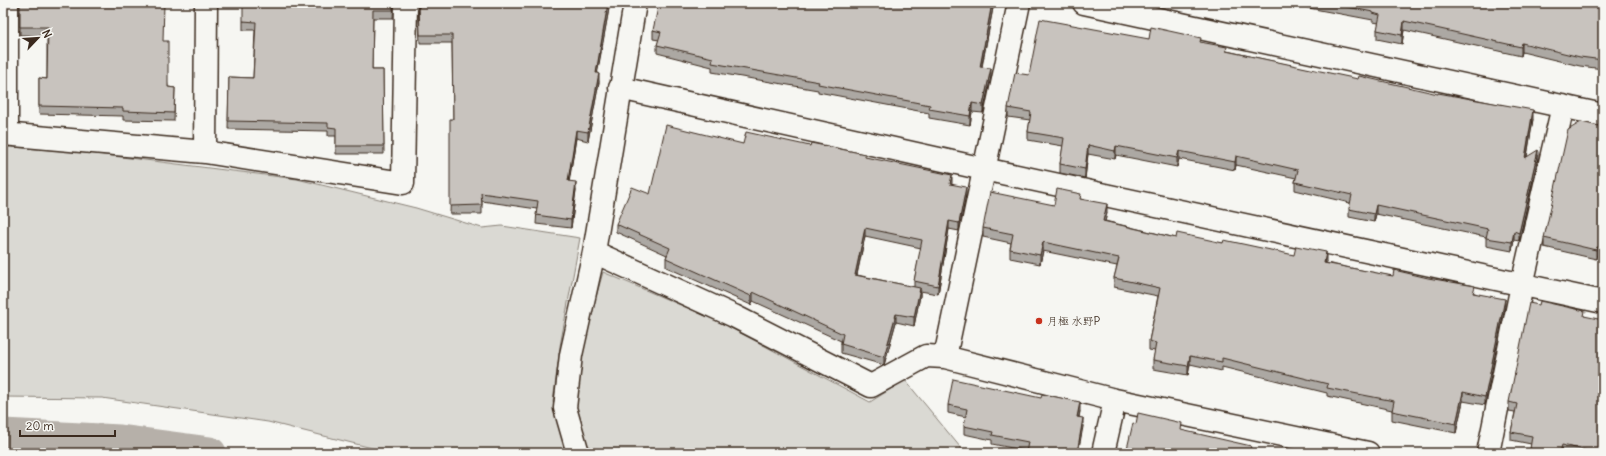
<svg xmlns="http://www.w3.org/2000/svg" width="1606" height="456" font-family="Delius,'Klee One',sans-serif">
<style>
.green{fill:#dad9d3;stroke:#8a8278}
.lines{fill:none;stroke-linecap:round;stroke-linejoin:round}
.canal{stroke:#b6b0a9;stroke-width:33}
.minor-casing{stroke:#3b2a1e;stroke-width:25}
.minor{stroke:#f6f6f2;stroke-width:22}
.wall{fill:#aca8a3;stroke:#3b2a1e;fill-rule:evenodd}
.shaded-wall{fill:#8c8885;stroke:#3b2a1e}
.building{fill:#c8c3be;stroke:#3b2a1e}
.poi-dot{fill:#c8321e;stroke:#f6f6f2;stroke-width:1.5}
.labels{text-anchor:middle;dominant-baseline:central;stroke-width:3;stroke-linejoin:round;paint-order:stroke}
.poi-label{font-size:11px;fill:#3b2a1e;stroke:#f6f6f2;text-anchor:start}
</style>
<rect width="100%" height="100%" fill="#f6f6f2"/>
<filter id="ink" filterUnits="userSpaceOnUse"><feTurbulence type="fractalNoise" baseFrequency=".025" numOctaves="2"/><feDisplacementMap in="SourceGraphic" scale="8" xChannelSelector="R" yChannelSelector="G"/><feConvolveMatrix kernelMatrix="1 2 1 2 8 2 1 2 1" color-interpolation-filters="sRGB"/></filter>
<g filter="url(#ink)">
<path class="green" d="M 3,147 L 13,147 L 89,153 L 297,179 L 416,208 L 482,228 L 502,226 L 580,238 L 560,346 L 553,402 L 565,447 L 569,453 L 392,453 L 268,422 L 102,398 L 3,397 Z
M 603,272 L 718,321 L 870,402 L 905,380 L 965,453 L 592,453 L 584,437 L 575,406 L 576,389 L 585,336 Z"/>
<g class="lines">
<path class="canal" d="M 3,435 L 120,441 L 210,453"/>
<g class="minor-casing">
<path id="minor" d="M 1019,3 L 945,357 L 1115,400 L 1368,453
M 1084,3 L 1603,115
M 620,88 L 984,169 L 1603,302
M 7,133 L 7,3
M 3,134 L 205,152 L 403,183 L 406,3
M 205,152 L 206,3
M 594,252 L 734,316 L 871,386 L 926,356 L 945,357
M 578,453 L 565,408 L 571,355 L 594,252 L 635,3
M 1103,453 L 1115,400
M 1488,453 L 1522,285 L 1563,106"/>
</g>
<use href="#minor" class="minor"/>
</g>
<path class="wall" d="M 20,3 L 163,41 L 168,87 L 175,88 L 174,121 L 123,120 L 123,116 L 39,114 L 39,78 L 47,79 L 47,36 L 20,35 Z
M 394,3 L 393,18 L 373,18 L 372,70 L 383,70 L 384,154 L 336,154 L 336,136 L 328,136 L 328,131 L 228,129 L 229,77 L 253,78 L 255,30 L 243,30 L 243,21 Z
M 418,3 L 610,3 L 597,73 L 599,82 L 588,141 L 576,138 L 569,181 L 576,190 L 571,228 L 536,224 L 537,209 L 482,201 L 482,214 L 450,214 L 453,119 L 452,43 L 420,43 Z
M 993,3 L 993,8 L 982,67 L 991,77 L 983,113 L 972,112 L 970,125 L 929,118 L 929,113 L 818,92 L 818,90 L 712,72 L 712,67 L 657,53 L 657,45 L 659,40 L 653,39 L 653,30 Z
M 1282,3 L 1603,3 L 1603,69 L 1580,66 L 1522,52 L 1521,56 L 1404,30 L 1402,44 L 1377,39 L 1377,30 L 1379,23 L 1373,22 L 1373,20 Z
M 1149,39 L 1201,43 L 1227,51 L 1533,119 L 1527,157 L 1538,158 L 1519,241 L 1514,240 L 1512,251 L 1486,246 L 1486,237 L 1376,214 L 1374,222 L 1349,217 L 1349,209 L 1350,203 L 1295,190 L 1295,182 L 1296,178 L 1236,165 L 1235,170 L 1179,159 L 1177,167 L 1116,155 L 1115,159 L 1088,154 L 1085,178 L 1060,173 L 1060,164 L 1063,146 L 1028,140 L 1028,132 L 1030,120 L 1008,117 L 1008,108 L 1029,75 Z
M 1603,127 L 1603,257 L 1597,256 L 1596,259 L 1544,247 L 1544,238 Z
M 743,144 L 810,146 L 865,157 L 952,184 L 966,195 L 959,231 L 949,229 L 938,294 L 920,291 L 920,296 L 914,326 L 896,322 L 884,365 L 841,353 L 841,341 L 753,301 L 751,305 L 666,267 L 666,258 L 667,255 L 616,232 L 616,224 L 650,194 ZM 865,236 L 921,248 L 914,281 L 914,287 L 857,275 Z
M 1081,199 L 1107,213 L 1105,221 L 1176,238 L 1223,243 L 1326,261 L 1326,263 L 1475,293 L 1505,307 L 1485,405 L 1463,401 L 1456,433 L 1392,420 L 1392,410 L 1327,396 L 1327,393 L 1222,367 L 1222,371 L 1190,364 L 1188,375 L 1153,369 L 1153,360 L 1155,351 L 1149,350 L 1149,341 L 1158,296 L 1114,287 L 1114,278 L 1117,266 L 1043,251 L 1040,264 L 1010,258 L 1010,249 L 1011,243 L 983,237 L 983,228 L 1054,205 Z
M 1585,316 L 1603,453 L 1530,453 L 1531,444 L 1511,440 L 1511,432 L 1515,412 L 1509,411 L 1509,402 Z
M 948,405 L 1080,411 L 1079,418 L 1083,427 L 1027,451 L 992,444 L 992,440 L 964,434 L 964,426 L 966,417 L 948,413 Z"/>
<path class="shaded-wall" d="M 608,3 L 610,3 L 596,81 L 596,73 Z
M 992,3 L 993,3 L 993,8 L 980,75 L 980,67 Z
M 1404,21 L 1404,30 L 1402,44 L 1402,35 Z
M 1522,43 L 1522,52 L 1521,56 L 1521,47 Z
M 991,68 L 991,77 L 983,113 L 983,105 Z
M 599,73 L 599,82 L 588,141 L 588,132 Z
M 972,103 L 972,112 L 970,125 L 970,116 Z
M 1533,110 L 1533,119 L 1525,167 L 1525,158 Z
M 576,130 L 576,138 L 568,189 L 568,181 Z
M 1088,145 L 1088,154 L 1085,178 L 1085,169 Z
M 1116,146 L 1116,155 L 1115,159 L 1115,151 Z
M 1538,150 L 1538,158 L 1519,241 L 1519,233 Z
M 1179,151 L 1179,159 L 1177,167 L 1177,158 Z
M 1236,156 L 1236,165 L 1235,170 L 1235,162 Z
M 952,175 L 952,183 L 950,192 L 950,184 Z
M 576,182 L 576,190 L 571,228 L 571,220 Z
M 966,187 L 966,195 L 959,231 L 959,223 Z
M 1107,204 L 1107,213 L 1103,230 L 1103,221 Z
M 1376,205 L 1376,214 L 1374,222 L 1374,214 Z
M 949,221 L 949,229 L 938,294 L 938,286 Z
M 865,228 L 865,236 L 855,283 L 855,275 Z
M 1514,231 L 1514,240 L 1512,251 L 1512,242 Z
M 1043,242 L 1043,251 L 1040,264 L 1040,255 Z
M 1597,247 L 1597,256 L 1596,259 L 1596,250 Z
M 1326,252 L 1326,261 L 1324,271 L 1324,263 Z
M 920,288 L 920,296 L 914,326 L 914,317 Z
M 753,292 L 753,301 L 751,305 L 751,296 Z
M 1505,299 L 1505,307 L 1485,405 L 1485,397 Z
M 896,314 L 896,322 L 884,365 L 884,357 Z
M 1190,356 L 1190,364 L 1188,375 L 1188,366 Z
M 1463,392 L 1463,401 L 1456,433 L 1456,424 Z
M 1080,402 L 1080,411 L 1077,426 L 1077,417 Z
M 1083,418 L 1083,427 L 1078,453 L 1077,453 Z"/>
<path class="building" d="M 20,3 L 164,3 L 163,41 L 168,41 L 168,87 L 175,88 L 174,113 L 123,111 L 123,108 L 39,106 L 39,78 L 47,79 L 48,27 L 20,27 Z
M 243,3 L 393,3 L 393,10 L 373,10 L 372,70 L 383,70 L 384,146 L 336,146 L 336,128 L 328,127 L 328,123 L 228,121 L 229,77 L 253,78 L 256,22 L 243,21 Z
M 419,3 L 608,3 L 596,73 L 599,73 L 588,132 L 576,130 L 568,181 L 576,182 L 571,220 L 536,215 L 538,201 L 481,193 L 482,205 L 450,206 L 450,119 L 453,119 L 452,35 L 420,35 Z
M 659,3 L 992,3 L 980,67 L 991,68 L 983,105 L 972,103 L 970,116 L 929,109 L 930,105 L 818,84 L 819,82 L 712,63 L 713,58 L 657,45 L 661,32 L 653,30 Z
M 1327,3 L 1603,3 L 1603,60 L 1580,57 L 1522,43 L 1521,47 L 1404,21 L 1402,35 L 1377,30 L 1380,15 L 1373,13 L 1373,12 Z
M 1040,19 L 1149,39 L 1151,27 L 1201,38 L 1200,42 L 1227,47 L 1226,51 L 1358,79 L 1359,76 L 1438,94 L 1438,93 L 1533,110 L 1525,158 L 1538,150 L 1519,233 L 1514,231 L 1512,242 L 1486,238 L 1488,229 L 1376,205 L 1374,214 L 1349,209 L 1352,195 L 1295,182 L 1298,170 L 1236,156 L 1235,162 L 1179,151 L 1177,158 L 1116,146 L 1115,151 L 1088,145 L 1085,169 L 1060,164 L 1064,138 L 1028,132 L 1031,112 L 1008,108 L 1015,73 L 1029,75 Z
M 1581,122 L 1603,127 L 1603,248 L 1597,247 L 1596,250 L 1544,238 L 1568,130 Z
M 666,125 L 743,144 L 746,132 L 810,146 L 811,143 L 865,154 L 865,157 L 952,175 L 950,184 L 966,187 L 959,223 L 949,221 L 938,286 L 914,281 L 922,240 L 865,228 L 855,275 L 920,288 L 914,317 L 896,314 L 884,357 L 841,344 L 843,334 L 753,292 L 751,296 L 666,258 L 670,248 L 616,224 L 632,187 L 650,194 Z
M 1057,189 L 1081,194 L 1080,199 L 1107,204 L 1103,221 L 1176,238 L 1177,233 L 1223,243 L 1224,240 L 1294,255 L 1296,246 L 1326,252 L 1324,263 L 1393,276 L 1394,270 L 1428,278 L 1475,286 L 1473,293 L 1505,299 L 1485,397 L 1463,392 L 1456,424 L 1392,411 L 1394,401 L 1327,388 L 1328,384 L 1222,358 L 1222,362 L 1190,356 L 1188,366 L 1153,360 L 1156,343 L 1149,341 L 1160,288 L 1114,278 L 1119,258 L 1043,242 L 1040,255 L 1010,249 L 1013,234 L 983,228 L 990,192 L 1054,205 Z
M 1540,301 L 1585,311 L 1584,316 L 1603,320 L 1603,453 L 1598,453 L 1562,445 L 1560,453 L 1552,453 L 1530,449 L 1532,436 L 1511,432 L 1517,404 L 1509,402 L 1529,303 L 1539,305 Z
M 953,379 L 1041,398 L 1042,394 L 1080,402 L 1077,417 L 1083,418 L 1077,453 L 1026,453 L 1028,442 L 992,435 L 993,432 L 964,426 L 967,409 L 948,405 Z
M 1138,413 L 1182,423 L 1181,430 L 1251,446 L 1250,453 L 1126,453 L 1133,423 L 1136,424 Z"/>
</g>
<circle class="poi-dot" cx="1039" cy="321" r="4"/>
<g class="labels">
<g class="poi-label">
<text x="1047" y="321">月極 水野P</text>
</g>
</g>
<rect width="1606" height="456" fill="none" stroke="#f6f6f2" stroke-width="16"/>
<rect x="8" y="8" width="1590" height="440" fill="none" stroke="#3b2a1e" stroke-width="1.5" filter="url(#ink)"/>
<g transform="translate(38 38) rotate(65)" stroke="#f6f6f2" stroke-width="3" paint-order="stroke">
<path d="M0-3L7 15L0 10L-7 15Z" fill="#3b2a1e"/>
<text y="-6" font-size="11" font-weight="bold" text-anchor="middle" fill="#3b2a1e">N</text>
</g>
<path d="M20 430v6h95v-6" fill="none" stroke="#3b2a1e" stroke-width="2"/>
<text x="26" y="430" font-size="12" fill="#3b2a1e" stroke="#f6f6f2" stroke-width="3" paint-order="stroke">20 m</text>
</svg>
